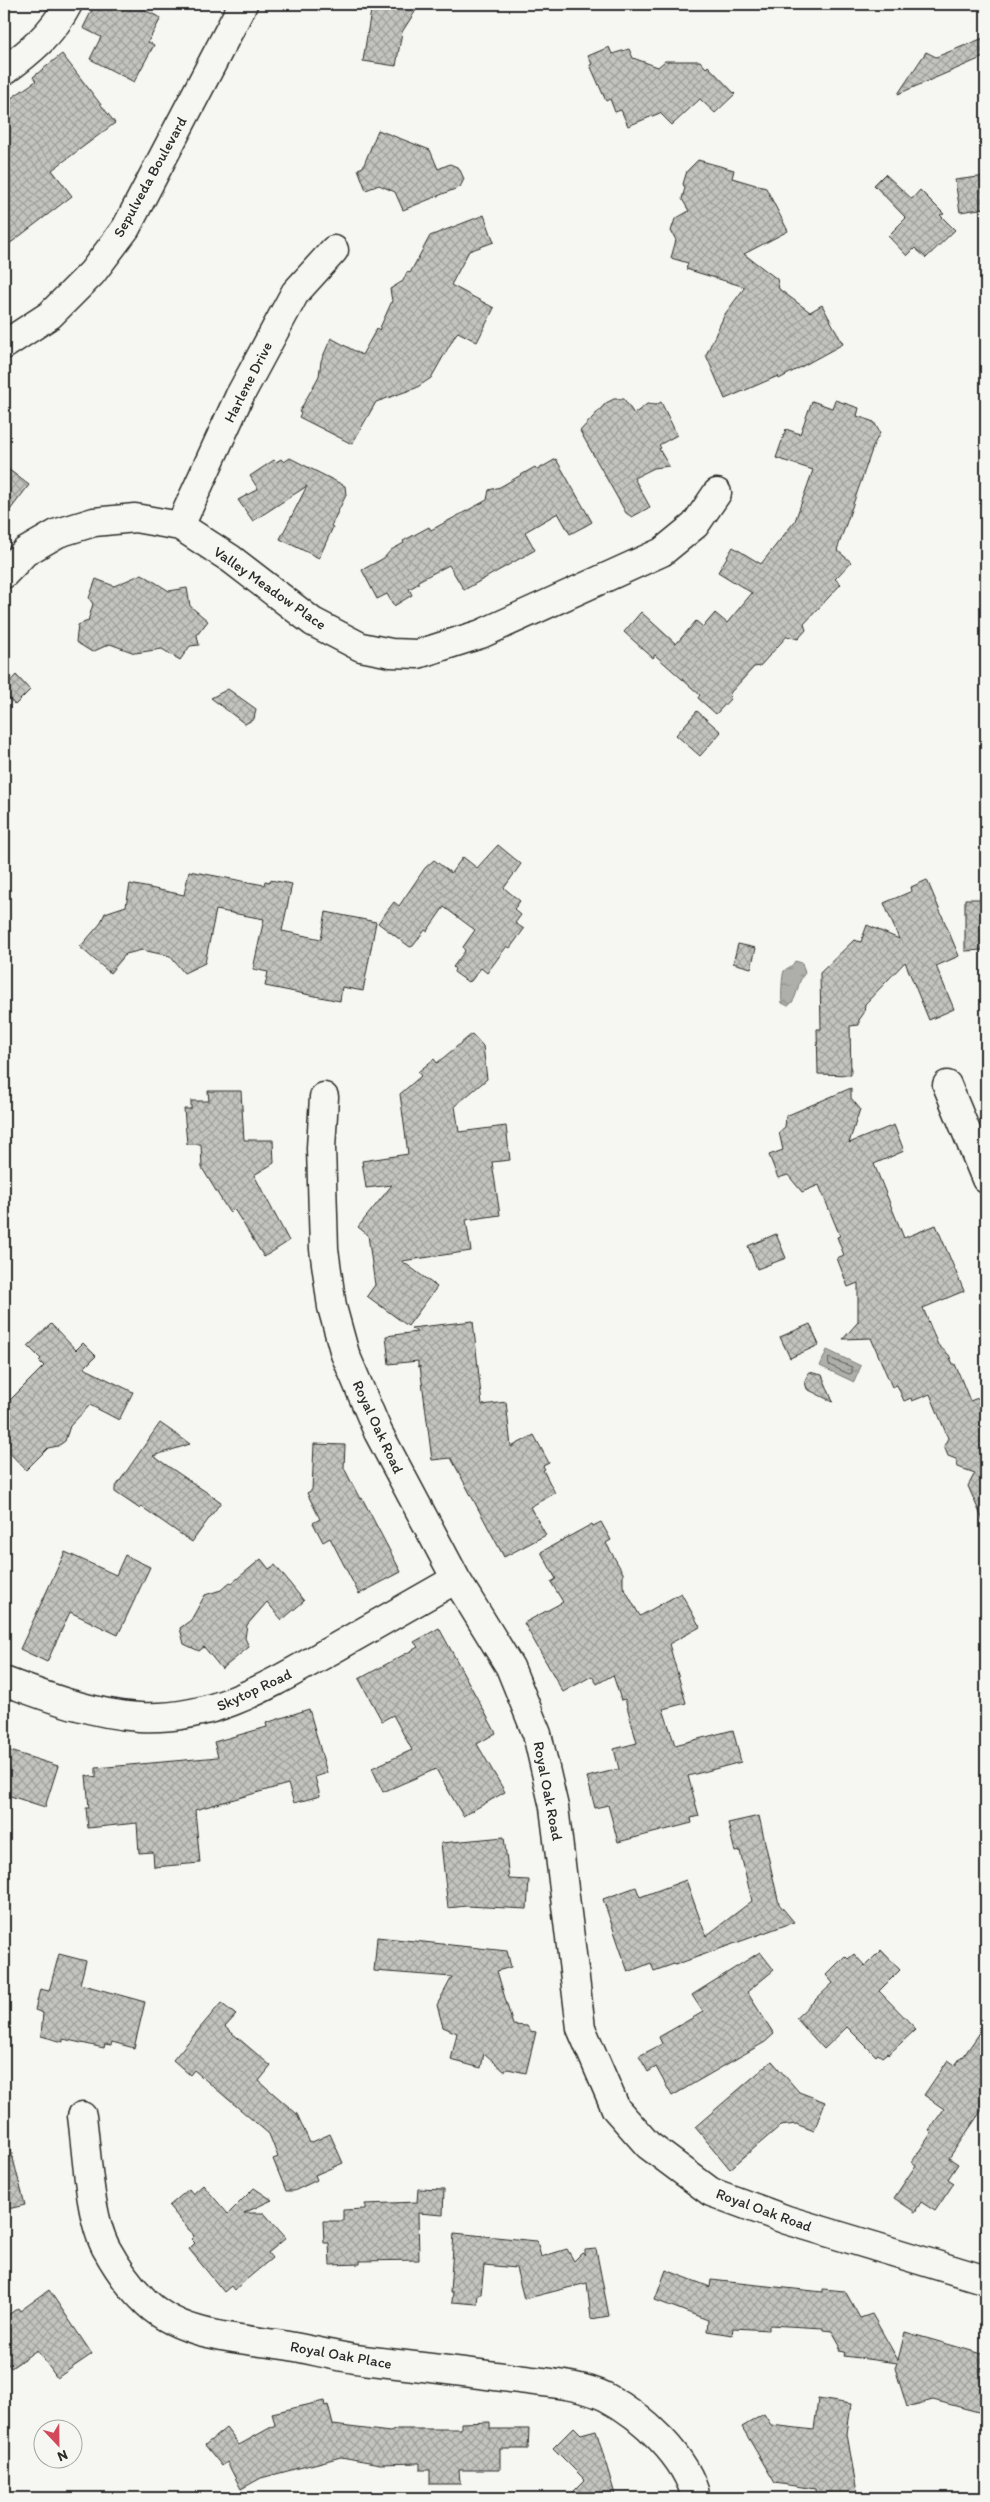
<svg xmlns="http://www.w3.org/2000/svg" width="990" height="2502" font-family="Itim,sans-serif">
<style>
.water{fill:url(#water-ripples);stroke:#7a7a78}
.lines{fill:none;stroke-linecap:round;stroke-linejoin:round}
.shore{stroke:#5f5f5e;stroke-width:1}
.building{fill:url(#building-cross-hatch);stroke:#2b2b2b}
.minor-casing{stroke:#2b2b2b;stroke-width:31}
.secondary-casing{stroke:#2b2b2b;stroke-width:31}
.minor{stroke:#f6f6f2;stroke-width:28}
.secondary{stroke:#f6f6f2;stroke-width:28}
.labels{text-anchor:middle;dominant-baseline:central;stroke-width:4;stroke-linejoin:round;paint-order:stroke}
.street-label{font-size:15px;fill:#2b2b2b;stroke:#f6f6f2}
</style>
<defs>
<pattern id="water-ripples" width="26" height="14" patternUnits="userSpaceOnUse" patternTransform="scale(1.25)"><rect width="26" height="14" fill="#aeaeab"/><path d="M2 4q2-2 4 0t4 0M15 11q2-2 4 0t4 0" fill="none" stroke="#8e8e8b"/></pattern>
<pattern id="building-cross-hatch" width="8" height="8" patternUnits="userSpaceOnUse" patternTransform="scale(1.25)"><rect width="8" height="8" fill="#c3c3c0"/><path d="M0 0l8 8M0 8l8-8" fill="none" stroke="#9f9f9c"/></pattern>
</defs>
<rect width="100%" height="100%" fill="#f6f6f2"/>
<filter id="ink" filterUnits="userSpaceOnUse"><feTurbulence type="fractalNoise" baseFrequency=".02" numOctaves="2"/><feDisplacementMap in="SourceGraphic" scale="10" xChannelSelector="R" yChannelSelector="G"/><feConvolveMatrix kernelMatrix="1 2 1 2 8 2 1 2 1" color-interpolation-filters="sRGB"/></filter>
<g filter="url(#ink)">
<path class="water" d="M 795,961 L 802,963 L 805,973 C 796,982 799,999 788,1006 L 782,1003 C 781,999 782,974 784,971 C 788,967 792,967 795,961 Z
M 827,1350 L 861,1366 L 854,1382 L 820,1366 Z"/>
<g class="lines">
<path class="shore" d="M 829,1358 L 852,1367 L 852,1373 L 849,1374 L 829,1365 Z"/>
</g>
<path class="building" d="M 95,4 L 132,4 L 161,18 L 148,42 L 154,45 L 134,82 L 90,59 L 101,37 L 83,28 Z
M 372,4 L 420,4 L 402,32 L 396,66 L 363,61 Z
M 986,37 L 986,56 L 898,94 L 926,52 L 936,57 Z
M 609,47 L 612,54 L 629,49 L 633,58 L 658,67 L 665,61 L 700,61 L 706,68 L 708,66 L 735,94 L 715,113 L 700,99 L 672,125 L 660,113 L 628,126 L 621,110 L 615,112 L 610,99 L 606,101 L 590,65 L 592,64 L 588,56 Z
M 62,54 L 115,123 L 52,170 L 72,196 L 4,248 L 4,160 L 11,146 L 4,136 L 4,103 L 36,81 L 33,77 Z
M 378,130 L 430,150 L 438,169 L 450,164 L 459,168 L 464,179 L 460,187 L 403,210 L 395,192 L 379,185 L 366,190 L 358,169 L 363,167 Z
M 698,160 L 734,170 L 732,178 L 766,188 L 788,231 L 744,254 L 777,279 L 779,289 L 810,312 L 822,305 L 843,344 L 779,379 L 778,376 L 725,399 L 706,355 L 725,314 L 745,287 L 686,269 L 688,263 L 671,258 L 676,240 L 671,231 L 675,219 L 689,211 L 682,199 L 685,188 L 683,184 L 687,171 Z
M 885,174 L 912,199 L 920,190 L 944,214 L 940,215 L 955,230 L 926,258 L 915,248 L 907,256 L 888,236 L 906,218 L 874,185 Z
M 986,176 L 986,208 L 960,212 L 955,180 Z
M 484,215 L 494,242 L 469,251 L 451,285 L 494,308 L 477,342 L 458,332 L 456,334 L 431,378 L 416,388 L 376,402 L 352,444 L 299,417 L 301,413 L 299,412 L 319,376 L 321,361 L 331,338 L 362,355 L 377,328 L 379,330 L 392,301 L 390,289 L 403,281 L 407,272 L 410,273 L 430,236 Z
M 614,399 L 624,399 L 634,414 L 647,404 L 656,405 L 661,402 L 677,435 L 659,445 L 661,448 L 659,449 L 669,466 L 654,468 L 634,478 L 650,507 L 632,517 L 626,513 L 580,431 L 606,403 Z
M 835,400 L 859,408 L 857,416 L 874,422 L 880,433 L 874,444 L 837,550 L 851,562 L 835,579 L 841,584 L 804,624 L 806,630 L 798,639 L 787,636 L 760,666 L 754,667 L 731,692 L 729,696 L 731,698 L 716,714 L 698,698 L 700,695 L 655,655 L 653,658 L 624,632 L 641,612 L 676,644 L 696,621 L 703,627 L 715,613 L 727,623 L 752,593 L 718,572 L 733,547 L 761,564 L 795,521 L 813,470 L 776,458 L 786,429 L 800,434 L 812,401 L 832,408 Z
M 290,458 L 345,486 L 346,495 L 331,526 L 333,527 L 319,558 L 280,539 L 307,486 L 253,521 L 238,500 L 258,489 L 250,476 L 274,460 L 276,462 L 281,459 L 284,462 Z
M 556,459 L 592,522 L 587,525 L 570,534 L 558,513 L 525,532 L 535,550 L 464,590 L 449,565 L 418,581 L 418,584 L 409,589 L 412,595 L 394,606 L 387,594 L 377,599 L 362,570 L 384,558 L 391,550 L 404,543 L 403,541 L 429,527 L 431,530 L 487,500 L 489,490 L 500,487 L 535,467 L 537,470 Z
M 4,466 L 29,485 L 4,518 Z
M 142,574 L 169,591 L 187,588 L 190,606 L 208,621 L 197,635 L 199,645 L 190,646 L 180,660 L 162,649 L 135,653 L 110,644 L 92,652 L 76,642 L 78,625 L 88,621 L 93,604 L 89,598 L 96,579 L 114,586 Z
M 16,675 L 30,690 L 15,705 L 4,693 L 4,688 Z
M 228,689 L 256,709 L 254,719 L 245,724 L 211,698 Z
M 697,711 L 721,732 L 700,756 L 676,735 Z
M 498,845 L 521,864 L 504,888 L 520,901 L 514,909 L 521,915 L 515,923 L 524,929 L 510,948 L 507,946 L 487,973 L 481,968 L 471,981 L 468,982 L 454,972 L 455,969 L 453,967 L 465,951 L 463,947 L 475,930 L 444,907 L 427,931 L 425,930 L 413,946 L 410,947 L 378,923 L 394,902 L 399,906 L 425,868 L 434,860 L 451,873 L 463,857 L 477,868 Z
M 189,871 L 264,885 L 265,881 L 270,882 L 270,880 L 292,884 L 282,931 L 321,939 L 326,912 L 376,922 L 363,991 L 342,987 L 340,1001 L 265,986 L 268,972 L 253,969 L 264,919 L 216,910 L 205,963 L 184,973 L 170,956 L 142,950 L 126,954 L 110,973 L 80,947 L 100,924 L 105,913 L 126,906 L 130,884 L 184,895 Z
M 927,880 L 959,956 L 936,966 L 954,1009 L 929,1020 L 905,962 L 865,1004 L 864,1013 L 859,1020 L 859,1025 L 850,1026 L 851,1075 L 818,1074 L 817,1029 L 821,1029 L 820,973 L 854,940 L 861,942 L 867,925 L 899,939 L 884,903 L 912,891 L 911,887 Z
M 965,899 L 986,899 L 986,938 L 983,938 L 983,950 L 965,951 Z
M 738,944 L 756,948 L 751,968 L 733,963 Z
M 472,1034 L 483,1046 L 487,1079 L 455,1106 L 459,1132 L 506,1126 L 510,1160 L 492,1162 L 500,1215 L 466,1220 L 471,1251 L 402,1261 L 437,1287 L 408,1326 L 367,1296 L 375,1285 L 368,1235 L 358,1227 L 392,1185 L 366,1188 L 362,1161 L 408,1154 L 400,1094 L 421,1076 L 418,1072 L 434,1059 L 437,1063 Z
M 851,1088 L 851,1098 L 860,1109 L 849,1143 L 894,1125 L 904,1151 L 874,1164 L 904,1238 L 936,1225 L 964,1291 L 923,1308 L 938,1345 L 949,1355 L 953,1364 L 955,1364 L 970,1401 L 986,1395 L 986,1527 L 968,1486 L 975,1473 L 958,1467 L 956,1459 L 948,1456 L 944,1446 L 948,1438 L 930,1394 L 912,1401 L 911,1398 L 904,1401 L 897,1385 L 892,1387 L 871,1338 L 843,1339 L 858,1322 L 858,1283 L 848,1287 L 837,1258 L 844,1255 L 837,1237 L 840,1236 L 819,1185 L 802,1192 L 788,1175 L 778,1178 L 769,1155 L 783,1150 L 779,1132 L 785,1127 L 786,1116 Z
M 208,1091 L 241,1091 L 244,1140 L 273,1140 L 274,1163 L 254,1175 L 289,1241 L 264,1257 L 234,1209 L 229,1212 L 202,1168 L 201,1144 L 187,1144 L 184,1109 L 191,1109 L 191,1101 L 209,1101 Z
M 776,1234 L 786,1258 L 757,1269 L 748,1246 Z
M 473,1321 L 482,1405 L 506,1402 L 511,1447 L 534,1435 L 549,1463 L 543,1466 L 545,1469 L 543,1470 L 555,1493 L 530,1507 L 546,1535 L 504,1557 L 451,1458 L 432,1460 L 420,1366 L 418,1367 L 418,1361 L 389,1364 L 386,1336 L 417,1332 L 411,1328 Z
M 51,1324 L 76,1350 L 83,1343 L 96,1356 L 84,1368 L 133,1392 L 119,1420 L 90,1405 L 70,1426 L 65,1441 L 58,1446 L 48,1448 L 26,1470 L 4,1447 L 4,1406 L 44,1366 L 39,1361 L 41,1359 L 28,1346 Z
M 810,1324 L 819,1345 L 790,1358 L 780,1337 Z
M 809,1372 L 822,1375 L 833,1402 L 807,1389 L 805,1382 Z
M 160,1423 L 190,1444 L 153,1456 L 221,1502 L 192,1542 L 142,1507 L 140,1509 L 115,1492 L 115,1488 Z
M 314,1444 L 345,1445 L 344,1468 L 360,1499 L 362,1498 L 401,1572 L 359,1594 L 330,1538 L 323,1542 L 313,1523 L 320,1519 L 307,1493 L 312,1490 Z
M 601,1522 L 611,1540 L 606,1543 L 623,1573 L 623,1586 L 640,1616 L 681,1593 L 700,1627 L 669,1644 L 686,1703 L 663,1709 L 675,1745 L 733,1730 L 741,1762 L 688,1776 L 699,1816 L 691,1818 L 692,1823 L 618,1842 L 608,1805 L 595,1808 L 587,1777 L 619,1769 L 614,1749 L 637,1743 L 625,1699 L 621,1700 L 613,1675 L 597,1684 L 592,1676 L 563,1692 L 524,1623 L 563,1602 L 551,1582 L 556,1579 L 541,1552 L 592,1524 L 593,1526 Z
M 65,1552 L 116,1575 L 125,1555 L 150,1567 L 118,1635 L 70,1612 L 47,1662 L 20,1649 Z
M 261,1559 L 269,1569 L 275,1565 L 304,1601 L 282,1620 L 267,1602 L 247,1625 L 245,1638 L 249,1647 L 222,1669 L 204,1647 L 199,1651 L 184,1644 L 180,1628 L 191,1620 L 205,1595 L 221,1590 L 230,1582 L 232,1583 Z
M 439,1628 L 496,1733 L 477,1744 L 505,1792 L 463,1816 L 436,1769 L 383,1792 L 372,1768 L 412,1750 L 393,1715 L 382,1721 L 359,1679 L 418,1647 L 414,1642 Z
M 309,1709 L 327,1773 L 315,1777 L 320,1796 L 294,1803 L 288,1784 L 195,1810 L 200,1863 L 154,1867 L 153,1852 L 139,1853 L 137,1823 L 88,1828 L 86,1808 L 89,1808 L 86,1775 L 96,1778 L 96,1768 L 218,1757 L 214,1742 L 267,1727 L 266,1723 Z
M 4,1749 L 58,1766 L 45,1807 L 4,1794 Z
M 759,1816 L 779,1904 L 794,1922 L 675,1965 L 674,1964 L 654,1971 L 651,1963 L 628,1972 L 603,1899 L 636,1887 L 640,1897 L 686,1880 L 706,1936 L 752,1901 L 740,1851 L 735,1852 L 728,1823 Z
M 504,1837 L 509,1879 L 529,1880 L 527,1909 L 466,1906 L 448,1908 L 441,1843 Z
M 377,1937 L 507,1951 L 511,1967 L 497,1971 L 513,2025 L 527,2026 L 530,2031 L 536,2032 L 526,2073 L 508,2069 L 504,2071 L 484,2053 L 481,2068 L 451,2060 L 457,2033 L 443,2027 L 437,2005 L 452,1977 L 374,1971 Z
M 881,1950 L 900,1970 L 879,1991 L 916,2029 L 888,2055 L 887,2053 L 882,2057 L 878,2054 L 876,2056 L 847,2027 L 824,2049 L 796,2018 L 833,1983 L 826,1975 L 845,1956 L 848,1959 L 854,1954 L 865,1966 Z
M 760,1952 L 774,1970 L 747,1992 L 774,2034 L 765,2042 L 672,2096 L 656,2067 L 648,2072 L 639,2056 L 662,2044 L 659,2037 L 703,2012 L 692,1995 Z
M 59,1954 L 86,1961 L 80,1984 L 145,2002 L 134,2048 L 112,2042 L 111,2045 L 105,2044 L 104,2048 L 63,2039 L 63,2042 L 41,2036 L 43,2013 L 35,2010 L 40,1989 L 49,1991 Z
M 221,2003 L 236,2015 L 225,2027 L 271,2066 L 259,2081 L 297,2114 L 310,2143 L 330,2134 L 343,2163 L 315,2175 L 317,2180 L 294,2191 L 286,2191 L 273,2159 L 278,2157 L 269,2134 L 194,2070 L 190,2075 L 173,2060 Z
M 986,2024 L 986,2104 L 949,2158 L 958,2164 L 948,2179 L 954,2183 L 935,2211 L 921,2202 L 915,2212 L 894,2198 L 916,2165 L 912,2162 L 932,2132 L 929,2130 L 944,2109 L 924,2095 L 948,2060 L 955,2065 L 962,2056 L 963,2057 Z
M 772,2061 L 799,2092 L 825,2102 L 814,2131 L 796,2124 L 780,2126 L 730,2169 L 695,2127 Z
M 4,2147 L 10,2147 L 25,2205 L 4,2210 Z
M 203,2185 L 228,2214 L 254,2188 L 272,2200 L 244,2213 L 264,2213 L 286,2238 L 268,2253 L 272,2258 L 234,2290 L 231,2286 L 224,2292 L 189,2249 L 195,2243 L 191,2239 L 194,2236 L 169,2206 L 189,2189 L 193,2194 Z
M 418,2189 L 444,2190 L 443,2215 L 418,2213 L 419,2260 L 360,2261 L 360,2264 L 330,2265 L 329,2243 L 324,2243 L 323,2221 L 343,2221 L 343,2210 L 365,2209 L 365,2204 L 417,2202 Z
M 454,2233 L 537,2241 L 541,2257 L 567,2249 L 574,2261 L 582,2253 L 585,2256 L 585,2250 L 596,2249 L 609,2316 L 591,2319 L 587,2283 L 524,2299 L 516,2268 L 484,2265 L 481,2294 L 478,2294 L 477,2304 L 452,2302 L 453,2292 L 450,2292 Z
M 666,2270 L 710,2287 L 711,2280 L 823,2292 L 823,2289 L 845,2291 L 860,2318 L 872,2314 L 898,2360 L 905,2332 L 986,2355 L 986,2414 L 933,2400 L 907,2407 L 895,2368 L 897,2363 L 844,2356 L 845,2352 L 839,2351 L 840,2345 L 832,2331 L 823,2330 L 823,2328 L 769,2325 L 769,2330 L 733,2328 L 732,2335 L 707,2331 L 708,2320 L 655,2300 Z
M 49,2290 L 92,2354 L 57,2378 L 37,2350 L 11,2368 L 4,2358 L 4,2318 L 18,2308 L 20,2311 Z
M 818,2399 L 851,2404 L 847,2434 L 858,2498 L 816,2498 L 815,2489 L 775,2483 L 742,2427 L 764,2414 L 771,2425 L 814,2430 Z
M 324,2401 L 325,2406 L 328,2405 L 333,2425 L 390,2432 L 397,2429 L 461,2429 L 461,2423 L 490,2422 L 490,2429 L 529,2429 L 528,2449 L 500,2449 L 500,2470 L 459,2470 L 460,2484 L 430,2484 L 430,2470 L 420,2470 L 420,2463 L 380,2464 L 341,2457 L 261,2478 L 241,2489 L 227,2462 L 222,2466 L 205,2445 L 226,2428 L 239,2445 L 275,2425 L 272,2413 Z
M 574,2427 L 581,2434 L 596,2430 L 616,2498 L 567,2498 L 585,2480 L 553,2448 Z"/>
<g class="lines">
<g class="minor-casing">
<path id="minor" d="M 4,71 C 30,52 53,33 68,4
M 180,526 L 239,397 L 295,293 L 334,250
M 4,574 L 25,552 L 58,533 L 94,522 L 135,518 L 180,526 L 231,559 L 313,622 L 361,647 L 391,653 L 418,654 L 481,634 L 662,552 L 695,525 L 717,493
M 947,1085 L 986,1179
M 324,1097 L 321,1148 L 324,1249 L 332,1307 L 345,1354 L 378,1432 L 456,1579 L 510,1667 L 537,1734 L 554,1807 L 581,2028 L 616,2109 L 648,2145 L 711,2192 L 787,2220 L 986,2280
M 4,1681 C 47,1697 92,1714 139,1717 C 215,1721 271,1684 335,1648 C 375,1625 416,1602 456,1579
M 82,2116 C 87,2153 89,2216 106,2248 C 116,2266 128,2284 142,2298 C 176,2336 236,2338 283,2345 C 310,2349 336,2357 363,2360 C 415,2366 466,2372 518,2379 C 546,2383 580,2384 606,2397 C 642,2416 687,2457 696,2498"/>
</g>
<g class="secondary-casing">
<path id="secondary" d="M 4,345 L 50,315 L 92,273 L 126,228 L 243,4"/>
</g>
<use href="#minor" class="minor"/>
<use href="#secondary" class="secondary"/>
</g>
</g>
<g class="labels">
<g class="street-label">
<text transform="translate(150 177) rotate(-61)">Sepulveda Boulevard</text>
<text transform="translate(248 382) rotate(-63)">Harlene Drive</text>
<text transform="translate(270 588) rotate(35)">Valley Meadow Place</text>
<text transform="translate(378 1427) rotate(65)">Royal Oak Road</text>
<text transform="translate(254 1690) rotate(-25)">Skytop Road</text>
<text transform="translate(548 1791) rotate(79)">Royal Oak Road</text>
<text transform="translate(764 2210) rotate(20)">Royal Oak Road</text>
<text transform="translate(341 2355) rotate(10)">Royal Oak Place</text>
</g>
</g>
<rect width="990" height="2502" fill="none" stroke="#f6f6f2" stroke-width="20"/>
<rect x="10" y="10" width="970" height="2482" fill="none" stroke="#2b2b2b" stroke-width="2" filter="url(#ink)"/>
<g transform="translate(58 2444) rotate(158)"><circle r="24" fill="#f6f6f2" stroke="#a5a5a2"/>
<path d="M0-4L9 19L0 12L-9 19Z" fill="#d1495b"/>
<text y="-8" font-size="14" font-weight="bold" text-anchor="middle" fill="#2b2b2b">N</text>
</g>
</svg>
